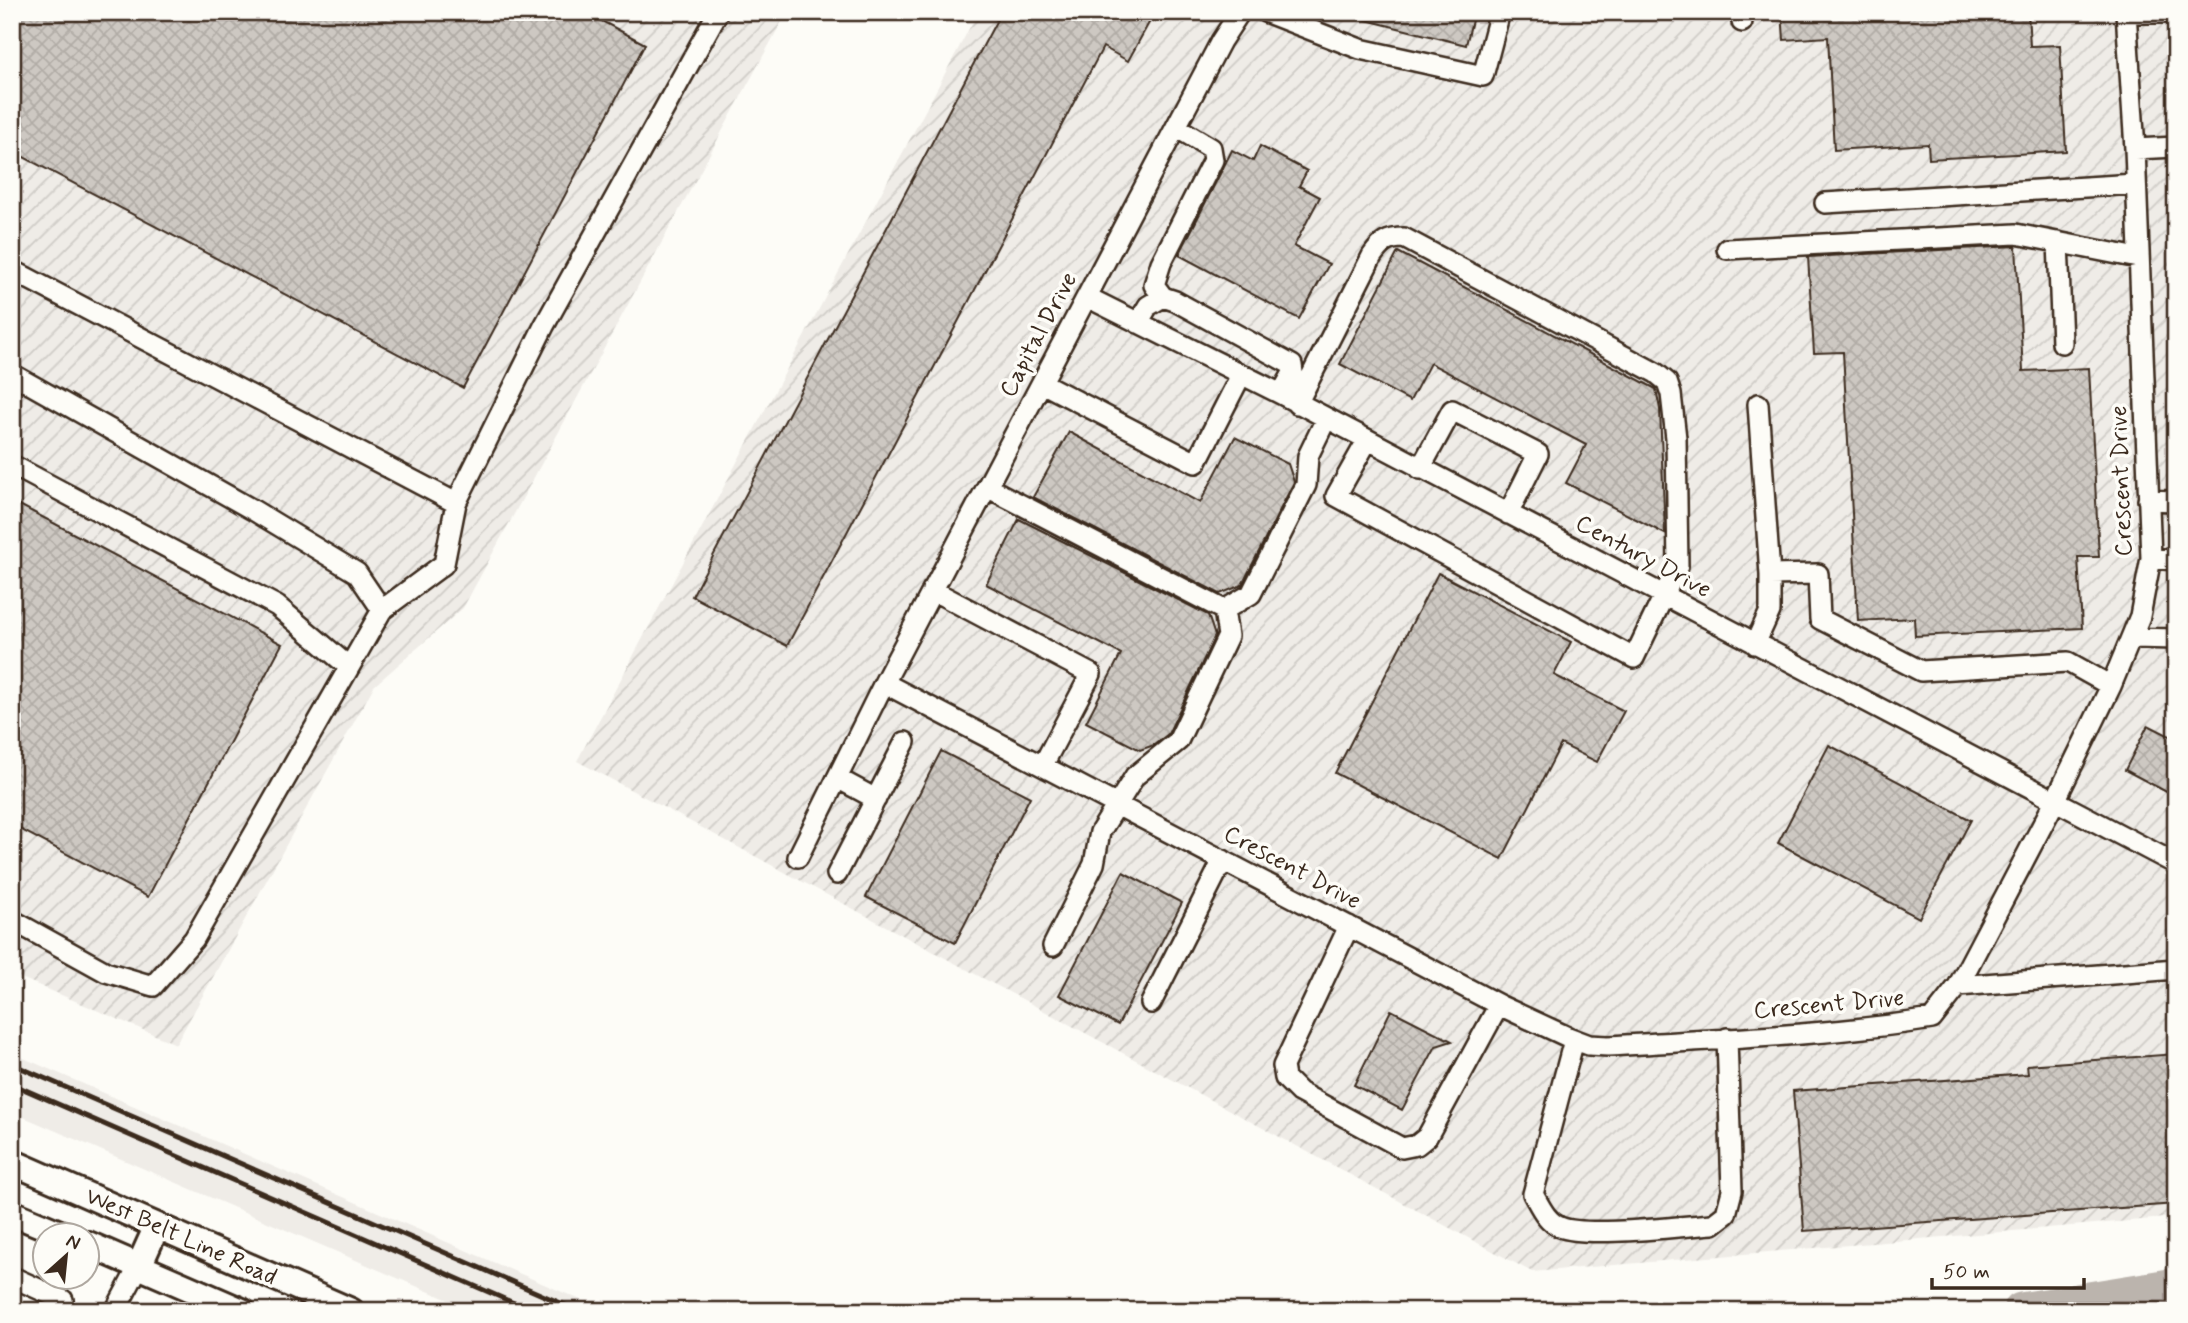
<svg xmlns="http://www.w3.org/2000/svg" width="2188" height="1323" font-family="Mynerve,sans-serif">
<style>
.built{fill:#efece7}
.industrial{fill:url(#industrial-furrows)}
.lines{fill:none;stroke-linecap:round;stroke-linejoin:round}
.river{stroke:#bbb4ad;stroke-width:37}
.building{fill:url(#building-cross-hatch);stroke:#3b2a1e;stroke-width:2}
.minor-casing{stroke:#3b2a1e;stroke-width:24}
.major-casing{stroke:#3b2a1e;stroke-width:30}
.minor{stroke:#fdfcf7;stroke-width:19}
.major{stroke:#fdfcf7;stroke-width:24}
.rail{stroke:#3b2a1e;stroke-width:5}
.labels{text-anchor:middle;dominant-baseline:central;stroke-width:7;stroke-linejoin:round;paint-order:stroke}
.street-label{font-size:24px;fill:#3b2a1e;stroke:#fdfcf7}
</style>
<defs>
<pattern id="industrial-furrows" width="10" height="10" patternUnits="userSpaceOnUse" patternTransform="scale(1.75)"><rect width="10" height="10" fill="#efece7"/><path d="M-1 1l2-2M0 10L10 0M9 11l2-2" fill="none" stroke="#cecbc6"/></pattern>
<pattern id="building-cross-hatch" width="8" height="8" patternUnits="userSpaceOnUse" patternTransform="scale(1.75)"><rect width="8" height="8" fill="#cdc8c2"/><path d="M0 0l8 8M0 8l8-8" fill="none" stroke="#b1aca6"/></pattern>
</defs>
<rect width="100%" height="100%" fill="#fdfcf7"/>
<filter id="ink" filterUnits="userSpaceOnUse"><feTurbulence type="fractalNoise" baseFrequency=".0143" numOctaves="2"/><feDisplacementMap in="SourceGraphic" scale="14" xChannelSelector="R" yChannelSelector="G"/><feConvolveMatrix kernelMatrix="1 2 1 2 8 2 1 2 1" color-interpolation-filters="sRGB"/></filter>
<g filter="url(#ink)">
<path class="built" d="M 12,1053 L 479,1256 L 606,1311 L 474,1311 L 12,1112 Z"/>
<path class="industrial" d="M 12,12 L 787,12 L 463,608 L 374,686 L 176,1044 L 12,974 Z
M 978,12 L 2176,12 L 2176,1217 L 1532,1272 L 577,761 Z"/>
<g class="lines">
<path class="river" d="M 2021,1311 L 2176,1286"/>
</g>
<path class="building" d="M 12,12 L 585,12 L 645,44 L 463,388 L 12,151 Z
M 1001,12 L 1155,12 L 1128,61 L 1103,47 L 787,646 L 692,596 Z
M 1359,12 L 1474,12 L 1466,45 L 1358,18 Z
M 1782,12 L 2028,12 L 2030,46 L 2060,45 L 2066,151 L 1929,159 L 1928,144 L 1834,150 L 1828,37 L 1784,40 Z
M 1260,146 L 1307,171 L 1299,186 L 1320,197 L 1294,246 L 1329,264 L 1299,319 L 1179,255 L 1232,150 L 1253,161 Z
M 2016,246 L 2023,371 L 2089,368 L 2099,557 L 2078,557 L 2082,628 L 1915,636 L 1914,618 L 1858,621 L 1843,352 L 1814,353 L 1808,257 Z
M 1398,252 L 1656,389 L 1660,409 L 1665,534 L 1566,483 L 1586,445 L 1430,363 L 1410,401 L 1340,364 Z
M 1069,432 L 1200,503 L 1235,437 L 1288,464 L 1294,482 L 1242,585 L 1220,594 L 1033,497 Z
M 12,501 L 282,644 L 148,897 L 12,825 Z
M 1019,519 L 1208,615 L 1215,636 L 1168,734 L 1154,745 L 1140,750 L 1086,722 L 1121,654 L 986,584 Z
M 1438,573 L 1571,642 L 1554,675 L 1624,711 L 1597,762 L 1561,744 L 1502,859 L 1335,773 Z
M 2148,725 L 2176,739 L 2176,797 L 2125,770 Z
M 1829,745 L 1971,820 L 1919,918 L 1778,843 Z
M 941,751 L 1030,797 L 955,943 L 866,897 Z
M 1123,872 L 1182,903 L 1118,1025 L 1059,995 Z
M 1391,1010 L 1452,1041 L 1436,1046 L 1402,1110 L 1354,1085 Z
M 2176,1054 L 2176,1204 L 1804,1231 L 1793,1091 L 2028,1074 L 2027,1065 Z"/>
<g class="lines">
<g class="minor-casing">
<path id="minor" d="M 1265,12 L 1360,49 L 1483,76 L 1500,12
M 1741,12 L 1742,22
M 2126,13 L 2176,13
M 1176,127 L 1211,148 L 1213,160 L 1161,263 L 1154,285 L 1163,297 L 1175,301 L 1292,365 L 1293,373 L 1281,394
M 2135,149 L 2176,147
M 1825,203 L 2135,184
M 2058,242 L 2062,343
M 1727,249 L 2016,234 L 2138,258
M 12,270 L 456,503
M 1087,297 L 1281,394 L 2176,864
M 1138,323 L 1148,306 L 1163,297
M 12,374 L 253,510 L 357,573 L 382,610 L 194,939 L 153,986 L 106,972 L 12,920
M 1042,383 L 1196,463 L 1241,375
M 1297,404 L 1372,256 C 1381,243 1387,238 1404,238 L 1656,373 L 1667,382 L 1671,394 L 1676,438 L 1678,566 L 1634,658 L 1336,496 L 1367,441
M 1758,404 L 1770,575
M 12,465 L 277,606 L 349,667
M 1420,469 L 1452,410 L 1538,454 L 1508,514
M 987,487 L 1224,610
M 2148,500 L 2176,501
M 2151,558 L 2176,560
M 932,590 L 1091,674 L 1043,765
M 382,610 L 444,564 L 456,503 L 544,326 L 718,12
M 2133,638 L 2176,639
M 1755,644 L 1770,611 L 1770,575 L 1818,574 L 1820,619 L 1921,671 L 2068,662 L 2111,686
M 884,683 L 1499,1005 L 1568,1037 L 1589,1045 L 1608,1046 C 1716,1039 1825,1036 1932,1019 L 1958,986 L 2055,801 L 2111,686 L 2140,616 L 2151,558 L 2135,149 L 2126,12
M 837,778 L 876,799
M 798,857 L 884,683 L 1221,41 L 1240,12
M 837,874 L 905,742
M 1349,926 L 1283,1066 L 1285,1078 L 1299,1092 L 1402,1148 L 1417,1145 L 1427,1137 L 1499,1005
M 1053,946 L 1094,864 L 1100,832 L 1135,776 L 1178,741 L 1228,636 L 1224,610 L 1251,594 L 1306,485 L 1308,456 L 1326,419
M 1958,986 L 2176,969
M 1151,1003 L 1223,860
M 1574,1040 L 1533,1194 C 1540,1206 1546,1221 1560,1227 C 1587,1238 1681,1226 1713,1224 L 1726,1214 L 1732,1191 L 1727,1038
M 12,1277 L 63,1300 L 59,1311
M 115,1311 L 139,1266"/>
</g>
<g class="major-casing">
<path id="major" d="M 12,1162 L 351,1311
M 12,1213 L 67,1236
M 88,1244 L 242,1311
M 139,1266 L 157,1226"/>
</g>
<use href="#minor" class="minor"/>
<use href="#major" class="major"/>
<path class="rail" d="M 12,1064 L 579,1311
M 12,1084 L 532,1311"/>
</g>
</g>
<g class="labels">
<g class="street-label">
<text transform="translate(1039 335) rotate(-62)">Capital Drive</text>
<text transform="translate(2122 481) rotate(-92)">Crescent Drive</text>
<text transform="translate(1643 557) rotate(28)">Century Drive</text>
<text transform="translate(1292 868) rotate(28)">Crescent Drive</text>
<text transform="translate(1829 1005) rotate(-5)">Crescent Drive</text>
<text transform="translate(181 1237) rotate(24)">West Belt Line Road</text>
</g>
</g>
<rect width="2188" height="1323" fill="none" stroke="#fdfcf7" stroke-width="42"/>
<rect x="21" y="21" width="2146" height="1281" fill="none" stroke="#3b2a1e" stroke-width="2.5" filter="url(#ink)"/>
<g transform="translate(66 1256) rotate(27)"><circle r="33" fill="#fdfcf7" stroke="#afa8a0" stroke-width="2"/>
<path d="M0-5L12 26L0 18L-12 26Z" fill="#3b2a1e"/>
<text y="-10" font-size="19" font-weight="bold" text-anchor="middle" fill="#3b2a1e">N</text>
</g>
<path d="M1932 1278v10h152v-10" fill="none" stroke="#3b2a1e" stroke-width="3.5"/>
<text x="1943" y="1278" font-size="21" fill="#3b2a1e" stroke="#fdfcf7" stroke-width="5" paint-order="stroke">50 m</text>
</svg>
